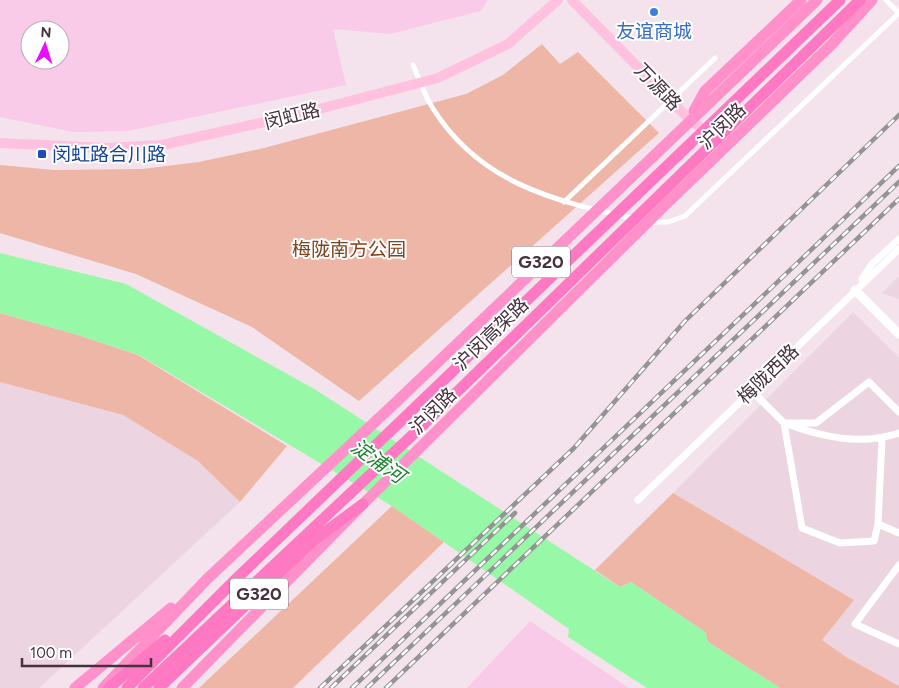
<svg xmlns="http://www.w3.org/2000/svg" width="899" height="688" font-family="Figtree,'Noto Sans SC',sans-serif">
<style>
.residential{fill:#ecd4e1}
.commercial{fill:#f9cbe9;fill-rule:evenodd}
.green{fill:#edb6a6}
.water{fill:#97f8a8}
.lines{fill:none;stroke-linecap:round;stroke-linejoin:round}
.pedestrian{stroke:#fff;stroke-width:5}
.minor{stroke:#fff;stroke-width:7}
.tertiary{stroke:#fff;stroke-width:9}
.secondary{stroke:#ffc1df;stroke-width:10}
.primary{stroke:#ff90ca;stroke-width:11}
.trunk{stroke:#ff79c2;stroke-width:11}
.rail-casing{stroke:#949494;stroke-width:4.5}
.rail{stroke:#fff;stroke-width:2.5;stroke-dasharray:8;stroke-linecap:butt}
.shop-dot{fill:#3f7fe0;stroke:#fff;stroke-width:2}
.transit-dot{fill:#1a4fb4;stroke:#fff;stroke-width:2}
.labels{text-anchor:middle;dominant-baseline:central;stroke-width:4;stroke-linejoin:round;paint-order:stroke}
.shield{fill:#fff;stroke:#7e7079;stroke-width:1}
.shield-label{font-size:18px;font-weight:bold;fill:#46323f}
.shop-label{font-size:19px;fill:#366cbe;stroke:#fff}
.street-label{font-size:19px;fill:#46323f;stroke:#fff}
.transit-label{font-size:19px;fill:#164399;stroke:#fff;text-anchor:start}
.park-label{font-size:19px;fill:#7e4420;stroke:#fff}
.water-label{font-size:20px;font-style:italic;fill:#1b812e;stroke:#fff}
</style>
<rect width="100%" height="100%" fill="#f4e3ec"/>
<path class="residential" d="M 899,276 L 899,299 L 882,293 Z
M 853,312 L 899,358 L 899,686 L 846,657 L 822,640 L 854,600 L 673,493 Z
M 0,382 L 123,415 L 198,461 L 240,502 L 39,688 L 0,688 Z"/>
<path class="commercial" d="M 0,0 L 488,0 L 481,11 L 390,34 L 333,29 L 346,85 L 128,131 L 73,132 L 0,117 ZM 30,30 L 60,30 L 60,60 L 30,60 Z
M 530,621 L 629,688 L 467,688 Z"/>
<path class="green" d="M 542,44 L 560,64 L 578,52 L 659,133 L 359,401 L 252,327 L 136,274 L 0,233 L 0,165 L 54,170 L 142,169 L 199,162 L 264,148 L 466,94 L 503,75 Z
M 0,313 L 78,335 L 138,355 L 287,446 L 240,502 L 198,461 L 123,415 L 0,382 Z
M 673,493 L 854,600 L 822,640 L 846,657 L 899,686 L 899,688 L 780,688 L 708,642 L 705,632 L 631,582 L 620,587 L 595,570 Z
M 392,506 L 444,542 L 293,688 L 199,688 Z"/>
<path class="water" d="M 0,253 L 126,284 L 316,390 L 620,587 L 631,582 L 705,632 L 708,642 L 780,688 L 647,688 L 568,637 L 569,629 L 392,506 L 139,355 L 78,335 L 0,313 Z"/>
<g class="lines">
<path class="pedestrian" d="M 886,0 L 899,13
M 413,65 C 419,78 424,94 432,107 C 479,183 552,200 634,219
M 564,202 L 715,58
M 649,222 L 668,222 L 685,216 L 899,13"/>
<path class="minor" d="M 862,279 L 872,264 L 899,239
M 751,390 L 784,423 L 816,423 L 869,382 L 899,412
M 882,439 L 878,524 L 899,533
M 638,500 L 899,249
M 878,524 L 874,541 L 840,543 L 802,528 L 784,423 C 822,437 860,446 899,433
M 899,565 L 855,624 L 899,644"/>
<path class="tertiary" d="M 855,290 L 899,334"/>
<path class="secondary" d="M 572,0 L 689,119 L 723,144
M 0,143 L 107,148 L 162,145 L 300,114 L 438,78 L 508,44 L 558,0"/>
<path class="primary" d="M 694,111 L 705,91 L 801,0
M 75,688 L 171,608
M 103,688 L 207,579 L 393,405 L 817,0
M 182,688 L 363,504 L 663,207 L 832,44 L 872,0"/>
<path class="trunk" d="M 109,688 L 165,640
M 127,688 L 236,579 L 840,0
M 143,688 L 421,427 L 860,0
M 159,688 L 314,540 L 363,504"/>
<g class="rail-casing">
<path id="rail" d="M 320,688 L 574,448 L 685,321 L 899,115
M 331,688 L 515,513
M 352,688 L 899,166
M 367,688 L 899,182
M 386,688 L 899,199"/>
</g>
<use href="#rail" class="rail"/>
</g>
<circle class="shop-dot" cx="654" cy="12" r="5"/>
<rect class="transit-dot" x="37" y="149" width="10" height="10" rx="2.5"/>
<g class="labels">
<g class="shield">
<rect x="512" y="246.5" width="58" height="31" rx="4"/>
<rect x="230" y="578.5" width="58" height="31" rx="4"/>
</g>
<g class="shield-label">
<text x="541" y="262">G320</text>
<text x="259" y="594">G320</text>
</g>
<g class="shop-label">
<text x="654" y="31">友谊商城</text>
</g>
<g class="street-label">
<text transform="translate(658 87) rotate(46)">万源路</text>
<text transform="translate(292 116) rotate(-14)">闵虹路</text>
<text transform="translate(722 126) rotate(-44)">沪闵路</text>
<text transform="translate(491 334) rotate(-44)">沪闵高架路</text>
<text transform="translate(768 374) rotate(-44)">梅陇西路</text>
<text transform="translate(433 411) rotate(-45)">沪闵路</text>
</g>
<g class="transit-label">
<text x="52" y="154">闵虹路合川路</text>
</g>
<g class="park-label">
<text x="349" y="249">梅陇南方公园</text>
</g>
<g class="water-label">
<text transform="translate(378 461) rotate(35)">淀浦河</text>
</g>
</g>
<g transform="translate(45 45) rotate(4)"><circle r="24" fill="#ffffff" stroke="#b5adb2"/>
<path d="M0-4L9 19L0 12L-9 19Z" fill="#ea0eff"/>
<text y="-8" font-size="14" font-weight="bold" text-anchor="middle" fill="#46323f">N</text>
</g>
<path d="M22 658v8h129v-8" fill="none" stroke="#46323f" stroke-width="2.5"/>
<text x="30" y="658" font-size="15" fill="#46323f" stroke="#ffffff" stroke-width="4" paint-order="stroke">100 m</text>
</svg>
